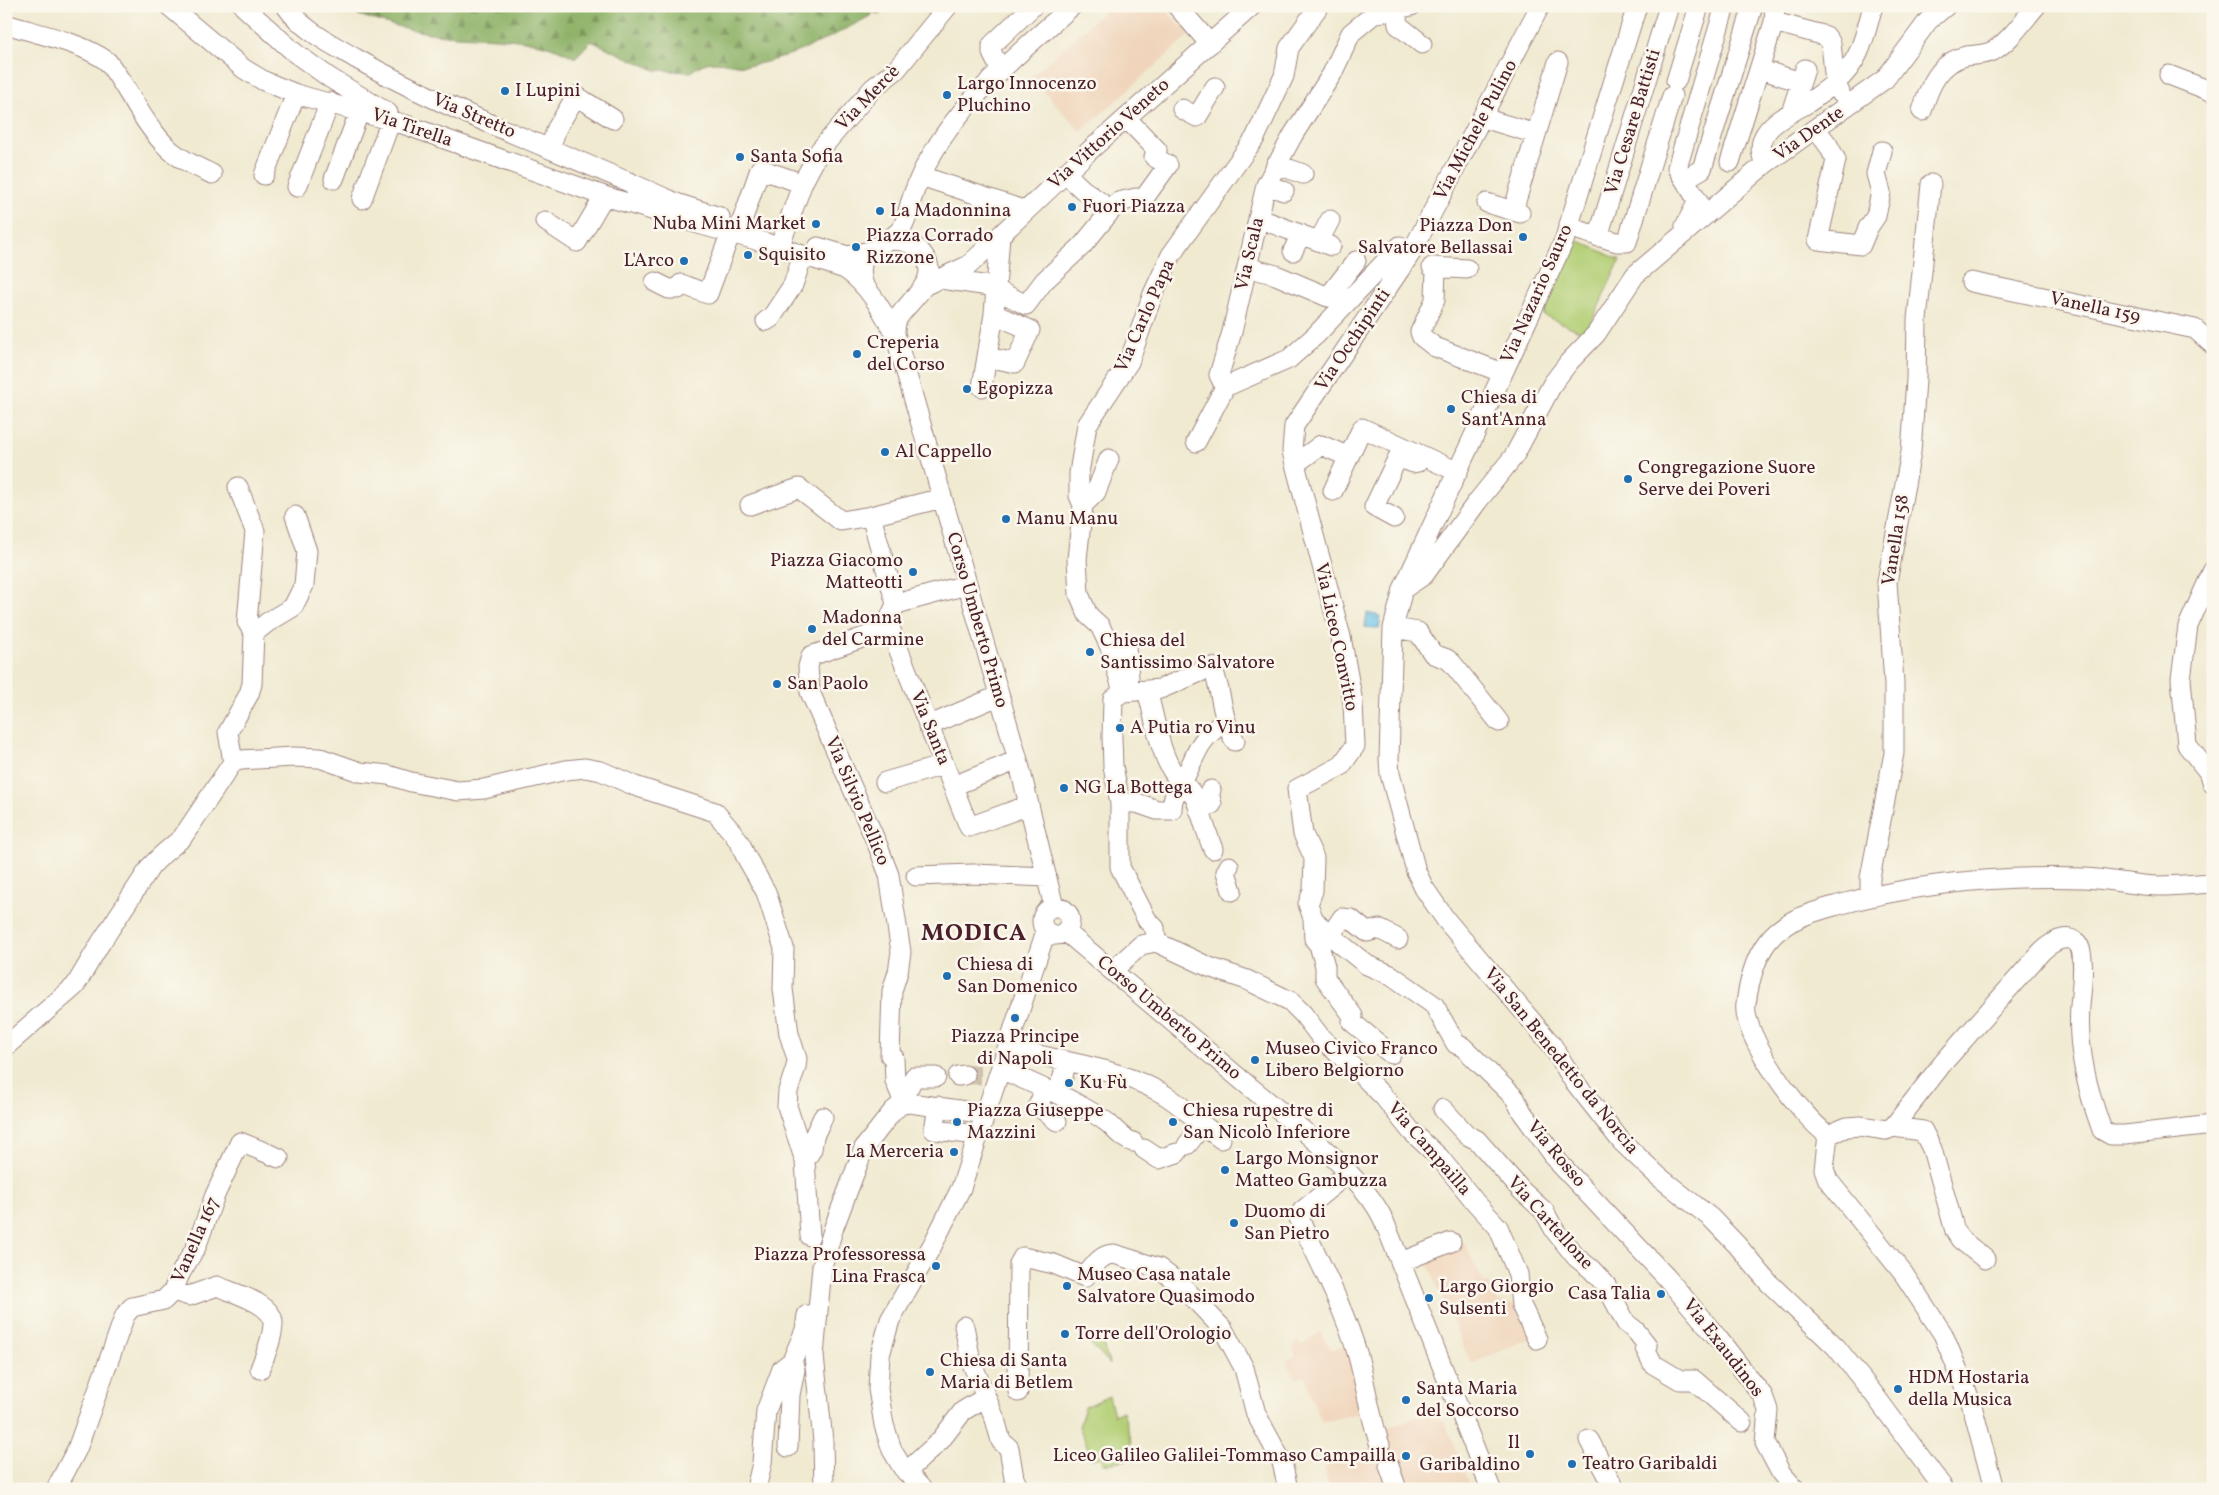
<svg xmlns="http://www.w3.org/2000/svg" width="2219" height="1495" font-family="Vollkorn,serif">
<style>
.built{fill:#f0d5bc}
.forest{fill:url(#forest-firs);stroke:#6c6849}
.green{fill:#b3cf76;stroke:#7e7750}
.water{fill:url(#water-ripples);stroke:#5a728a}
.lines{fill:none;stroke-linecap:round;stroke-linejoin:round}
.minor-tunnel{stroke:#cfc1b0;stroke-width:19;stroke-dasharray:19 9;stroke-linecap:butt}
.minor-casing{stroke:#9d847e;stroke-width:21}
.minor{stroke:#fff;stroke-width:19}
.poi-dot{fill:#1f6fb2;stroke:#fbf7ec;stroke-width:2}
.labels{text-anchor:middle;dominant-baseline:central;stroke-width:5;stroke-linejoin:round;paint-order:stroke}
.poi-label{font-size:19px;fill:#4a1f2b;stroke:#fbf7ec;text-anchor:start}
.street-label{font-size:19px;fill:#4a1f2b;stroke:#fbf7ec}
.district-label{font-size:24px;font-weight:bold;letter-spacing:1px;fill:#4a1f2b;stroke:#fbf7ec}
</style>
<defs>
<pattern id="forest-firs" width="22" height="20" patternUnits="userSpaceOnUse" patternTransform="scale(1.25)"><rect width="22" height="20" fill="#8eb267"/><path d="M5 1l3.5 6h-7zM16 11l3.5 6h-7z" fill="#769055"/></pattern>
<pattern id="water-ripples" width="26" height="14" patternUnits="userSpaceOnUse" patternTransform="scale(1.25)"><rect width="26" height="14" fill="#6bc4e9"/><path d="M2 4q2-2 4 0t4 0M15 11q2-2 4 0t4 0" fill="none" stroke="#5ea8c8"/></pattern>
</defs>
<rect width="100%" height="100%" fill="#fbf7ec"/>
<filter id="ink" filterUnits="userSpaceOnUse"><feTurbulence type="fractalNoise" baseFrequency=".02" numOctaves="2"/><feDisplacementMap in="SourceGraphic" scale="10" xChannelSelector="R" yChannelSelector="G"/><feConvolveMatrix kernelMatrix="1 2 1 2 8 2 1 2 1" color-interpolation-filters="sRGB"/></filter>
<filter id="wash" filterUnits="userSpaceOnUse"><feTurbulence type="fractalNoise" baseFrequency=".0096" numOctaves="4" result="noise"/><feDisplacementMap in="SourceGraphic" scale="20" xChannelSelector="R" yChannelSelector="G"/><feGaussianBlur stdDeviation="1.12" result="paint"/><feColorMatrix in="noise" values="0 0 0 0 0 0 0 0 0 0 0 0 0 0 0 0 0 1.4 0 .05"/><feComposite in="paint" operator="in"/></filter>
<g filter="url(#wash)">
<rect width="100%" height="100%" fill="#f0ead1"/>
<path class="built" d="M 1110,6 L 1163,6 L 1180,26 L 1184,22 L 1193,32 L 1081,132 L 1031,77 Z
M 1464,1242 L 1484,1284 L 1488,1282 L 1499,1303 L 1504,1302 L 1507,1305 L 1513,1303 L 1531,1338 L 1471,1364 L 1426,1259 Z
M 1320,1332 L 1331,1349 L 1349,1346 L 1364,1412 L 1322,1422 L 1310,1394 L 1306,1376 L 1296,1379 L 1286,1361 L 1296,1355 L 1292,1346 L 1297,1341 L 1302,1345 Z
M 1436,1409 L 1441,1421 L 1444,1420 L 1471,1489 L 1330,1489 L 1323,1468 L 1386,1443 L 1381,1430 Z"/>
<path class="forest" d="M 349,6 L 887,6 L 879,15 L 872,11 L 870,16 C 833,36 795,57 753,65 C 729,69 714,52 691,72 L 655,70 L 591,41 L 575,58 C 533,33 482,40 436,34 C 405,30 375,20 346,11 Z"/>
<path class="green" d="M 1577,240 L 1620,260 L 1586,334 L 1543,315 Z
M 1080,1332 L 1101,1340 L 1110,1365 Z
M 1109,1396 L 1114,1415 L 1123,1411 L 1132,1442 L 1127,1460 L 1103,1464 L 1101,1457 L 1092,1459 L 1079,1426 L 1085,1407 Z"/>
<path class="water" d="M 1367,613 L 1381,616 L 1379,629 L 1365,627 Z"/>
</g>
<g filter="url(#ink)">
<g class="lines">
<path class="minor-tunnel" d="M 965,1075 L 981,1075"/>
<g class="minor-casing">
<path id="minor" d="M 169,6 L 244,69 L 264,81 L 296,94 L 403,124 L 604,196 L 658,212
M 243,6 L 295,53 L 330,78 L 388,113
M 286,6 C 303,31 330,43 355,58 C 457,116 569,154 676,203
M 1177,6 L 1210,44
M 1637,6 L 1564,241 L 1403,589 L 1393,628 L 1389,759 L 1390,774 L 1416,871 L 1424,888 L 1446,920 L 1552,1045 L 1573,1080 L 1621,1141 L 1658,1176 L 1711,1218 L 1737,1245 L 1769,1283 L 1836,1347 L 1873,1393 L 1944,1489
M 1725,6 L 1677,168 L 1698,201 L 1685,226 L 1688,230 L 1765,164 L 1885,79 L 1928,21 L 1946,6
M 1396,10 L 1398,25 L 1422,44
M 6,24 C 38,34 80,42 107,61 C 129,89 142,123 169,149 C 181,160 197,167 212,174
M 1001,71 L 992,53 L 992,45 L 1033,6
M 1772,73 L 1801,82
M 2169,75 L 2213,92
M 1676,81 L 1699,6
M 1840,92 L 1835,83 C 1861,61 1864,38 1873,6
M 1182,109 L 1197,117 L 1215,87
M 1922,111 C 1929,87 1939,62 1966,56 C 1974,55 1985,55 1993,51 C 2010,41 2023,21 2036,6
M 1791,113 L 1805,69
M 1483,118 L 1536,134
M 1816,129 L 1828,145 L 1836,160 L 1818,240 L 1861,245 L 1868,228 L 1876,216 L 1881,192 L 1876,174 L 1882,151
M 550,148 L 557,128 L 576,96 L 613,119
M 1730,162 L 1774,22 L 1775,6
M 1276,164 L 1303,174
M 1765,164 C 1750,131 1782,118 1806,104 C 1816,98 1826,90 1835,83 L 1831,43 L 1826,36 L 1774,22
M 1065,173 L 1082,189 L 1111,210
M 264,175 L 296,94
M 921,176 L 1026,211
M 334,179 L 360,110
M 1685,179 L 1702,169 L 1753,6
M 630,182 L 653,206 L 673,217 L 763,242 L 845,269 C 868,284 882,310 895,334 L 1018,760 L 1054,907
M 1266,185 L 1284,191
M 297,187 L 330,102
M 362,199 L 391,120
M 665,201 L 676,203 L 720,217
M 1487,203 L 1520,213
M 1513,211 L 1558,62
M 1258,218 L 1331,246
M 545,221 L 577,242 L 604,196
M 741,224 L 760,169 L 795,181
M 1568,227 L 1617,242 L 1627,242 L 1672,96
M 783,237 L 803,182 L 820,150 L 873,88 L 896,70 L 948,6
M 1598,237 L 1669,6
M 885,241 C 897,239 908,240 918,249 C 947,277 911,297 898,318 C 895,323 895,329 895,334
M 1319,241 L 1330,220
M 818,247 L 848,256 L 870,251
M 1293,251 L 1301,234
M 1247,267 L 1276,275 L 1328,297 L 1356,261
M 1432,267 L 1467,269
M 1436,267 L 1435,300 L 1420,332 L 1422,337 L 1435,347 L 1503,373
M 941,279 L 989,286 L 1026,305 L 1044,281 L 1082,246 L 1118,202 L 1136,198 L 1142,201 L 1168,165 L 1154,157 L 1157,150 L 1126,118
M 655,282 L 669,289 L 678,289 L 681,284 L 708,294 L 731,232
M 1971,282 L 2195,329 L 2213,345
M 926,285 L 969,265 L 1088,152 L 1252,6
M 864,286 C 851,243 889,250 903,226 C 907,219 908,211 910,204 C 915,188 921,173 930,158 C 963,98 1021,52 1072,6
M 766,321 L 771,318 L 793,285 L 803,255
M 988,357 L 1015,363 L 1030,330 L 994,314
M 982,387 L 994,314 L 1000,236
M 1225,387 L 1219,375 L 1232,332 L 1266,185 L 1293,135 L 1332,74 L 1351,33 L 1374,14 L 1411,6
M 1225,387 L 1289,359 L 1316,335 L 1400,246 L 1411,253
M 1196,442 L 1225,387
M 1295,464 L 1321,445 L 1349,457
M 1333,491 L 1362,428 L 1458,472
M 750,505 L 799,488 L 841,521 L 871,516
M 1083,505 L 1096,492 L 1109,459
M 1394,518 L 1374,507 L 1398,457 L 1413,463 L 1418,462
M 2213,570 L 2188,626 L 2181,679 L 2187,745 L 2210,774 L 2213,784
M 1403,589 L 1424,575 L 1477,502 L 1514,456 L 1553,383 L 1569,362 L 1596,334 L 1635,275 L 1688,230
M 896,604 L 966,585
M 890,628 L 969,827 L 1029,805
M 1393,628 L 1418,632 L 1433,654 L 1447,659 L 1452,663 L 1499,722
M 254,633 L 268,622 L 293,607 L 304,585 L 307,551 L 295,516
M 1126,647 L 1129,677 L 1123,692 L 1160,689 L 1212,667 C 1223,692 1220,717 1235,741
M 1147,691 C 1155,717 1159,753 1175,775 C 1182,783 1189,787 1195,798 C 1202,815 1206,832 1213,849
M 928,726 L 998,696
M 233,762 L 228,732 L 249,694 L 252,684 L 254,633 L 247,622 L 255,531 L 238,487
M 1183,781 C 1198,752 1196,742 1224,722
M 885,782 L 944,765
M 953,786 L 1018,760
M 1120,803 L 1137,803 L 1157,810 L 1172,810 C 1172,797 1176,792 1185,783
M 1199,810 L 1212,804 L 1209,793 L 1211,790
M 1229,866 L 1226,872 L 1232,891
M 916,876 L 973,874 L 1047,877
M 2213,883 C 2195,884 2177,886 2160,886 C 2135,886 2110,879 2085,878 C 2001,875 1918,883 1838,905 C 1813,912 1785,919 1768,941 C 1754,959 1749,982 1746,1004 C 1741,1035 1802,1118 1828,1135 L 1847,1127 L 1860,1126 L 1886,1130 L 1893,1127 L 1943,1063 L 2042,951 C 2050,944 2064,933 2076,942 C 2087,950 2081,993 2080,1006 C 2077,1049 2087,1089 2102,1130 L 2111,1135 L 2125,1135 L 2213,1125
M 1870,896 L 1870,878 L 1894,753 L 1894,683 L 1887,582 L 1911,452 L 1916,380 L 1917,320 L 1931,184
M1042 921a14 14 0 1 1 28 0a14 14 0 1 1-28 0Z
M 1313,918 L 1322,929 L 1367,965 L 1391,975 L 1434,1005 L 1456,1044 L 1463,1047 L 1515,1098 L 1522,1112 L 1560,1164 L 1667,1278 L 1717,1337 L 1763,1396 L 1768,1410 L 1765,1443 L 1781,1473 L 1795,1489
M 1065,931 C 1123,980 1181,1029 1239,1078 C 1281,1113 1363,1173 1384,1221 L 1491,1489
M 1330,936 L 1342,918 L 1351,919 L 1367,932 L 1379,929 L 1398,939
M 1156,942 L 1155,928 L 1147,920 L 1120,867 L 1120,803 L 1113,766 L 1112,737 L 1113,699 L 1123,692 L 1110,647 L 1100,626 L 1088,615 L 1079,594 L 1077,559 L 1083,505 L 1079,496 L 1079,473 L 1087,425 L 1129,362 L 1153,294 L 1171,255 L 1255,138 L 1284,76 L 1289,48 L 1319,6
M 1112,971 L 1141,945 L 1156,942 L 1209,967 L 1247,980 L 1290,1001 L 1303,1014 L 1322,1039 L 1362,1075 L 1384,1097 L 1411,1131 L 1440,1158 L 1476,1203 L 1498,1227 L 1518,1274 L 1521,1305 L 1537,1339
M 6,1046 L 75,986 L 100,944 L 151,866 L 163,854 L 182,838 L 233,762 L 241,760 L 294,757 L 320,758 L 360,772 L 388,775 L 411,782 L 458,791 L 484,789 L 566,770 L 585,768 L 601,771 L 635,786 L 715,812 L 733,833 L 741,845 L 745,855 L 766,892 L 784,948 L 783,989 L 789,1034 L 797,1059 L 796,1067 L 788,1091 L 787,1106 L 805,1161
M 1008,1048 C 1058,1061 1111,1066 1158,1091 C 1175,1100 1189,1113 1203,1125 L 1187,1145
M 1391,1054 L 1352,1022 L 1353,1016 L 1325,978 L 1325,966 L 1319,945 L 1314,939 L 1313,918 L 1308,904 L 1313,891 L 1314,858 L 1303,834 L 1297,789 L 1341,766 L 1355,746 L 1353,703 L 1341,637 L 1295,464 L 1292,451 L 1294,426 L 1411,253 L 1540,6
M 1001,1069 L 1045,1089 L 1038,1106 L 1057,1121
M 958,1076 L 965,1075
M 1045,1089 C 1063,1095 1093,1112 1108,1123 C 1117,1131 1122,1139 1133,1142
M 1056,1093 L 1063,1077 L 1066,1061
M 901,1095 L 909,1087 L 914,1077 L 936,1077
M 902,1104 L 901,1095 L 895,1081 L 894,1058 L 890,1055 L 892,991 L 898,972 L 901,952 L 889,875 L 878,846 L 810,692 L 808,667 L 811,656 L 890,628 L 888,622 L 896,604 L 871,516 L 942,498
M 938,1106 L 934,1130 L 978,1135
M 1443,1109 L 1467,1135 L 1477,1140 L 1522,1191 L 1544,1211 L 1555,1231 L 1576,1257 L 1591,1269 L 1606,1285 L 1626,1323 L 1636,1331 L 1647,1345 L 1645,1348 L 1653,1364 L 1680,1380 L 1694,1380 L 1742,1422
M 1203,1125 L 1221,1139
M 1893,1127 L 1923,1131 L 1932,1149 L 1955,1231 L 1960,1239 L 1985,1259
M 1828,1135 L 1824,1169 L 1828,1180 L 1903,1273 L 1943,1334 L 1971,1402 L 1994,1489
M 1144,1149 L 1159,1159 L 1177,1153
M 1348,1173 L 1302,1211 L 1299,1218 C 1320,1263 1344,1308 1358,1356 C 1366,1386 1370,1416 1380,1445
M 810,1236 L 805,1161 L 812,1149 L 814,1136 L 823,1117
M 1401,1262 L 1451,1242
M 173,1291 L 189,1296 L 217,1286 C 233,1293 273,1303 273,1323 C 273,1338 265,1355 260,1369
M 964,1326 L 971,1361 L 995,1419 L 1001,1441 L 1009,1448 L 1014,1478 L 1019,1489
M 1018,1392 L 1019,1264 L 1023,1257 L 1054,1264 L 1085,1277 C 1093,1267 1100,1254 1114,1254 L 1159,1268 L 1182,1286 L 1223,1329 L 1244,1368 L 1256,1414 L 1282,1462 L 1288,1489
M 1589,1440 L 1615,1489
M 788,1447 L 790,1395 L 795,1370 L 792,1361
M 1389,1466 L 1397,1489
M 906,1472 L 940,1441 L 963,1411 L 986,1397
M 56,1489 L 77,1449 L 125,1315 L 132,1307 L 164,1300 L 173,1291 L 180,1274 L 196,1247 L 215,1195 L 240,1142 L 279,1158
M 756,1489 L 762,1463 L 766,1411 L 782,1369 L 792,1361 L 805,1330 L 807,1315
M 824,1489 L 823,1441 L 814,1356 L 822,1266 L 834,1227 L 864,1148 L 893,1111 L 902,1104 L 910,1103 L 986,1114
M 922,1489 L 902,1467 L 892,1450 L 884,1425 L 878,1389 L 880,1355 L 890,1320 L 933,1244 L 961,1188 L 1046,931"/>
</g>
<use href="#minor" class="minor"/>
</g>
</g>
<g class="poi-dot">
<circle cx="505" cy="91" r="5"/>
<circle cx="947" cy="95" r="5"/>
<circle cx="740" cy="157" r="5"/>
<circle cx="1072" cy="207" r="5"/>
<circle cx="880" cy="211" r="5"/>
<circle cx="816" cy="224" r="5"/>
<circle cx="1523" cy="237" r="5"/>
<circle cx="856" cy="247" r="5"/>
<circle cx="748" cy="255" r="5"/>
<circle cx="684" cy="261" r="5"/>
<circle cx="857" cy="354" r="5"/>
<circle cx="967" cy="389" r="5"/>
<circle cx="1451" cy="409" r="5"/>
<circle cx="885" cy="452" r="5"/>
<circle cx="1628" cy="479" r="5"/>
<circle cx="1006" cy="519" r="5"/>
<circle cx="913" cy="572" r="5"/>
<circle cx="812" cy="629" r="5"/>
<circle cx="1090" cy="652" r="5"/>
<circle cx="777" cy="684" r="5"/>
<circle cx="1120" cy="728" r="5"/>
<circle cx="1064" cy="788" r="5"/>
<circle cx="947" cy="976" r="5"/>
<circle cx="1015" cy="1018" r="5"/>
<circle cx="1255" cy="1060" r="5"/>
<circle cx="1069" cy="1083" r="5"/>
<circle cx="957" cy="1122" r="5"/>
<circle cx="1173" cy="1122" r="5"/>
<circle cx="954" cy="1152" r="5"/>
<circle cx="1225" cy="1170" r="5"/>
<circle cx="1234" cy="1223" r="5"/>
<circle cx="936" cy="1266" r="5"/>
<circle cx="1067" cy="1286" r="5"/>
<circle cx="1661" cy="1294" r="5"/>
<circle cx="1429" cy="1298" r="5"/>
<circle cx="1065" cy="1334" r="5"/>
<circle cx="930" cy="1372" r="5"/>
<circle cx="1898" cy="1389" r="5"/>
<circle cx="1406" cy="1400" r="5"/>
<circle cx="1530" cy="1454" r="5"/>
<circle cx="1406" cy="1456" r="5"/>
<circle cx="1572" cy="1464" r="5"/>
</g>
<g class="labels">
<g class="poi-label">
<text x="957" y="84">Largo Innocenzo<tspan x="957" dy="22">Pluchino</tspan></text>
<text x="515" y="91">I Lupini</text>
<text x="750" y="157">Santa Sofia</text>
<text x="1082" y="207">Fuori Piazza</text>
<text x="890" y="211">La Madonnina</text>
<text x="806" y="224" text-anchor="end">Nuba Mini Market</text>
<text x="1513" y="226" text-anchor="end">Piazza Don<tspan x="1513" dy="22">Salvatore Bellassai</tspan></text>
<text x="866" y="236">Piazza Corrado<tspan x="866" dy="22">Rizzone</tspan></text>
<text x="758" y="255">Squisito</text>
<text x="674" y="261" text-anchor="end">L'Arco</text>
<text x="867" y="343">Creperia<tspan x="867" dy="22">del Corso</tspan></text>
<text x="977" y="389">Egopizza</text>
<text x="1461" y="398">Chiesa di<tspan x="1461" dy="22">Sant'Anna</tspan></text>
<text x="895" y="452">Al Cappello</text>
<text x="1638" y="468">Congregazione Suore<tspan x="1638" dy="22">Serve dei Poveri</tspan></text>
<text x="1016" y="519">Manu Manu</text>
<text x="903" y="561" text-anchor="end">Piazza Giacomo<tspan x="903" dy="22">Matteotti</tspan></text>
<text x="822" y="618">Madonna<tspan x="822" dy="22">del Carmine</tspan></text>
<text x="1100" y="641">Chiesa del<tspan x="1100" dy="22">Santissimo Salvatore</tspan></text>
<text x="787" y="684">San Paolo</text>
<text x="1130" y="728">A Putia ro Vinu</text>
<text x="1074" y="788">NG La Bottega</text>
<text x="957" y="965">Chiesa di<tspan x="957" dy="22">San Domenico</tspan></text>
<text x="1015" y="1037" text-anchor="middle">Piazza Principe<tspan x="1015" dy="22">di Napoli</tspan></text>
<text x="1265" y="1049">Museo Civico Franco<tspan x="1265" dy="22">Libero Belgiorno</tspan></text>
<text x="1079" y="1083">Ku Fù</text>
<text x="967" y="1111">Piazza Giuseppe<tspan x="967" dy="22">Mazzini</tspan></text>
<text x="1183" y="1111">Chiesa rupestre di<tspan x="1183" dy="22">San Nicolò Inferiore</tspan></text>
<text x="944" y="1152" text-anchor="end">La Merceria</text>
<text x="1235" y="1159">Largo Monsignor<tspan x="1235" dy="22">Matteo Gambuzza</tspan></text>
<text x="1244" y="1212">Duomo di<tspan x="1244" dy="22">San Pietro</tspan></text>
<text x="926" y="1255" text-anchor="end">Piazza Professoressa<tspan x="926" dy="22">Lina Frasca</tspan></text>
<text x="1077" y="1275">Museo Casa natale<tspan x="1077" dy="22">Salvatore Quasimodo</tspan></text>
<text x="1439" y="1287">Largo Giorgio<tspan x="1439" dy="22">Sulsenti</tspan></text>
<text x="1651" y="1294" text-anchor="end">Casa Talia</text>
<text x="1075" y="1334">Torre dell'Orologio</text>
<text x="940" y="1361">Chiesa di Santa<tspan x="940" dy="22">Maria di Betlem</tspan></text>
<text x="1908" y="1378">HDM Hostaria<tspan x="1908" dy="22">della Musica</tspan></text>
<text x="1416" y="1389">Santa Maria<tspan x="1416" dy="22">del Soccorso</tspan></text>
<text x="1520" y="1443" text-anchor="end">Il<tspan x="1520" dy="22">Garibaldino</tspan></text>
<text x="1396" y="1456" text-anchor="end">Liceo Galileo Galilei-Tommaso Campailla</text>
<text x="1582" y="1464">Teatro Garibaldi</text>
</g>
<g class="street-label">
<text transform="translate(868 98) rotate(-46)">Via Mercè</text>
<text transform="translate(474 116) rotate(23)">Via Stretto</text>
<text transform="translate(1633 122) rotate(-73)">Via Cesare Battisti</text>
<text transform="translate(412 128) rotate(19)">Via Tirella</text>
<text transform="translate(1476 130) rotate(-62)">Via Michele Pulino</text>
<text transform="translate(1109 134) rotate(-42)">Via Vittorio Veneto</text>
<text transform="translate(1809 134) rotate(-35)">Via Dente</text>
<text transform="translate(1250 254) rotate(-77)">Via Scala</text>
<text transform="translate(1537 294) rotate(-66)">Via Nazario Sauro</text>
<text transform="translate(2095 308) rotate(12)">Vanella 159</text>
<text transform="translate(1145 316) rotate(-66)">Via Carlo Papa</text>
<text transform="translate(1353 340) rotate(-56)">Via Occhipinti</text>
<text transform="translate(1896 540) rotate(-81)">Vanella 158</text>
<text transform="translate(977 620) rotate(74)">Corso Umberto Primo</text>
<text transform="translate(1336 637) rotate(78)">Via Liceo Convitto</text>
<text transform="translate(930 728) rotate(68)">Via Santa</text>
<text transform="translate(857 801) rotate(67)">Via Silvio Pellico</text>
<text transform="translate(1169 1018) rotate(40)">Corso Umberto Primo</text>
<text transform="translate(1561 1061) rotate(51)">Via San Benedetto da Norcia</text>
<text transform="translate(1429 1149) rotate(49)">Via Campailla</text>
<text transform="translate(1556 1154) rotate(50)">Via Rosso</text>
<text transform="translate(1550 1223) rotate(48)">Via Cartellone</text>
<text transform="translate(196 1240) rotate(-66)">Vanella 167</text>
<text transform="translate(1723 1348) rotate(52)">Via Exaudinos</text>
</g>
<g class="district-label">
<text x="974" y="934">MODICA</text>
</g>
</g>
<rect width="2219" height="1495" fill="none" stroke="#fbf7ec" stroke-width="25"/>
</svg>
